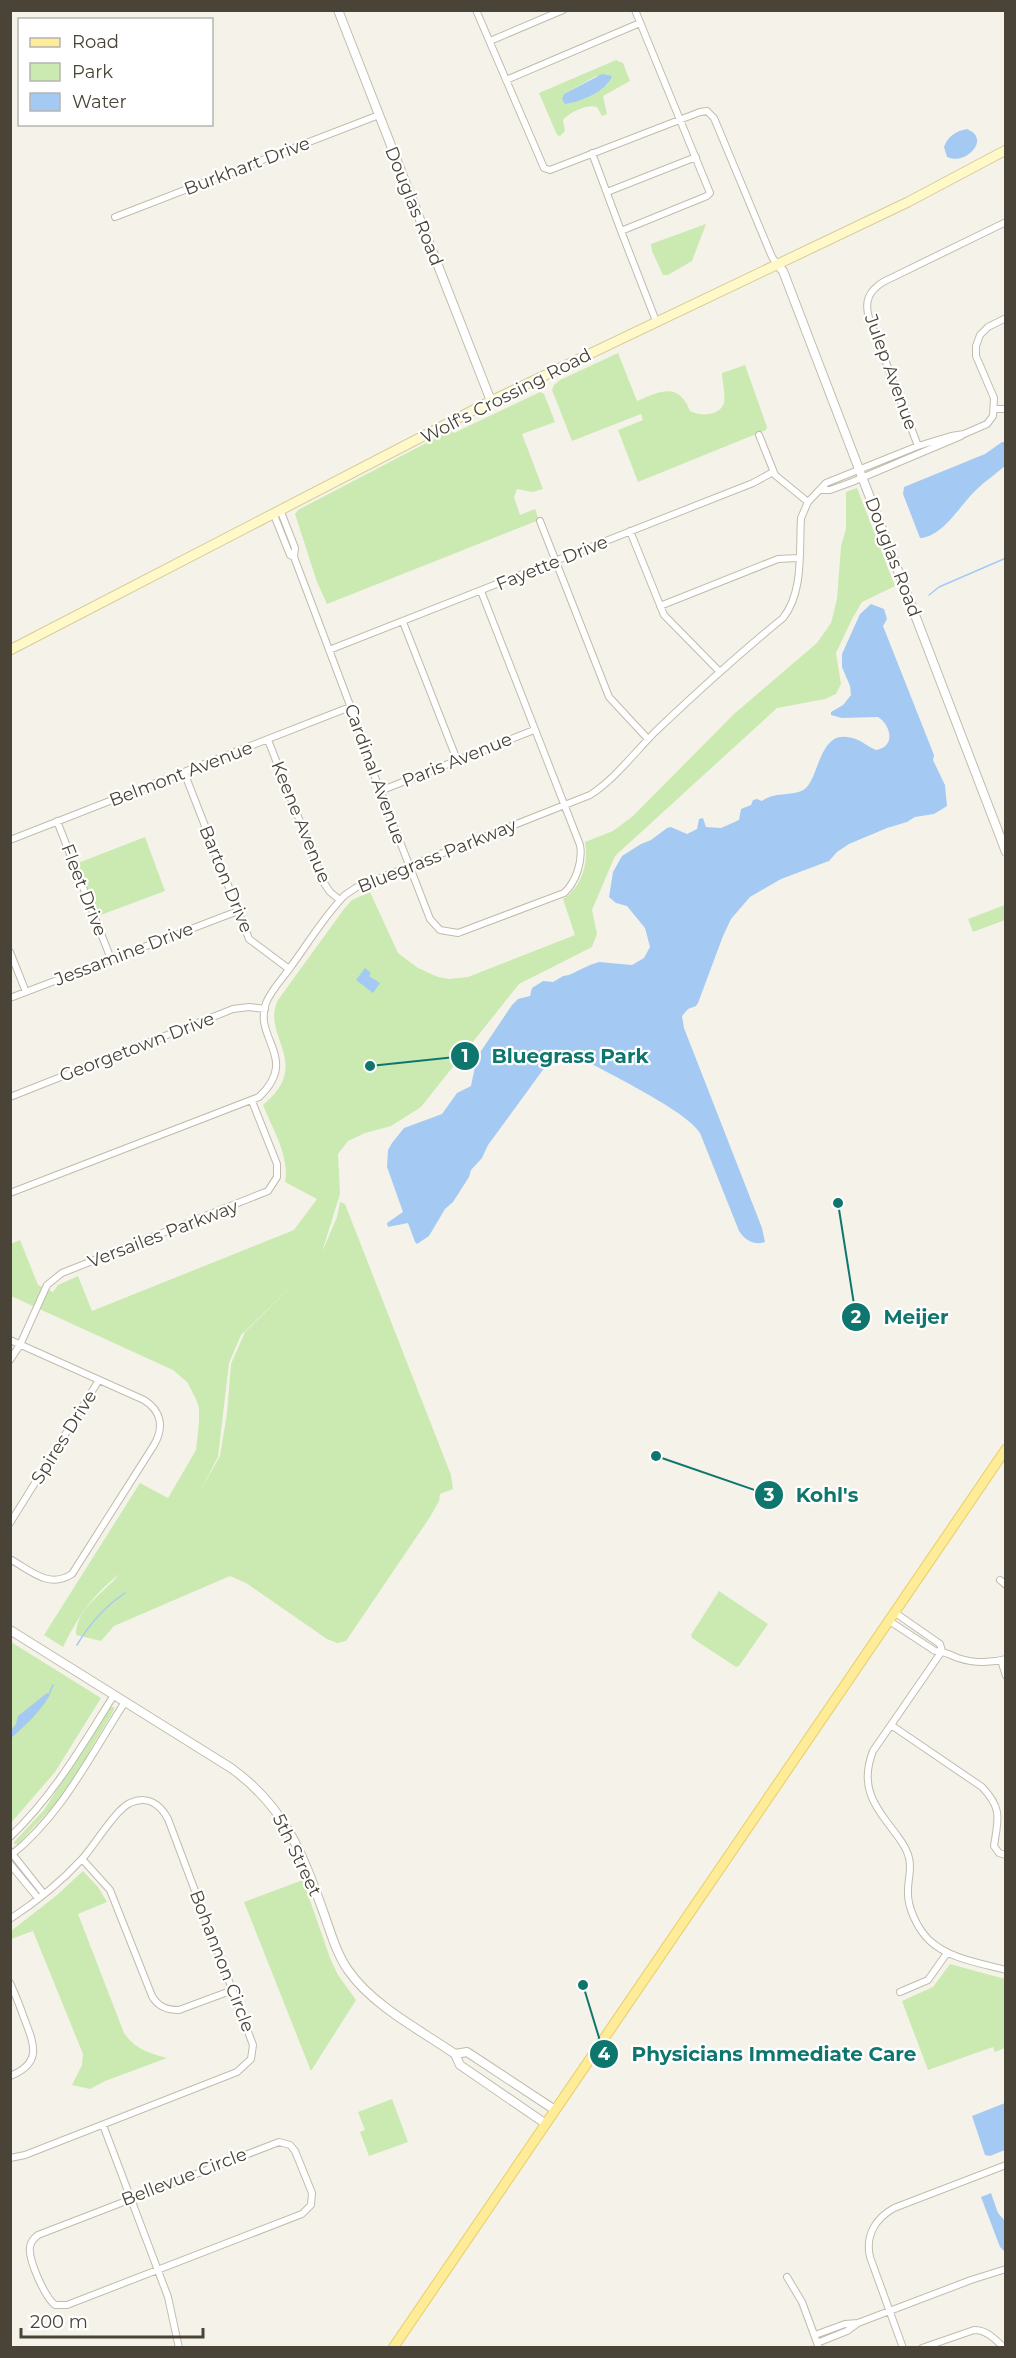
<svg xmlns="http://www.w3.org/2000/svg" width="1016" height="2358" font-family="Montserrat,sans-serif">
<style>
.green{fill:#caeab1;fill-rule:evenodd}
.water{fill:#a4caf3}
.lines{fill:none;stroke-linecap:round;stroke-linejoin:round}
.stream{stroke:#a4caf3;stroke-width:1.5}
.minor-casing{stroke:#c1bcab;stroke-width:8}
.tertiary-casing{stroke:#c1bcab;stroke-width:10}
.secondary-casing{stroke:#d6cc98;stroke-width:11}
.primary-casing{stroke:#e8ce64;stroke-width:11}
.minor{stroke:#fff;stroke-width:6}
.tertiary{stroke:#fff;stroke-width:8}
.secondary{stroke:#fff8c9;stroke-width:9}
.primary{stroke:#ffec98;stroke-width:9}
.labels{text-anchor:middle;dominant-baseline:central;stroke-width:4.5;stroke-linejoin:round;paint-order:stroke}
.street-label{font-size:18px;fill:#494437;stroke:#fff}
.leader{fill:none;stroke:#0f766e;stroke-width:2}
.callout-dot{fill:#0f766e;stroke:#fff;stroke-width:2}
.mark-label{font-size:18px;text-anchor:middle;font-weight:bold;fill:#fff}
.callout-label{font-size:20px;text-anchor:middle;font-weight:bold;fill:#0f766e;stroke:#fff;stroke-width:4.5;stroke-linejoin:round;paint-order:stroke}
</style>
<rect width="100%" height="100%" fill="#f5f3e9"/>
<path class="green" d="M 616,60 L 623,63 L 630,81 L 603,96 L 607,114 L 602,116 L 597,107 C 588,104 570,112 563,120 L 565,131 L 560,136 L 557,135 L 539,93 ZM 596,76 L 609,83 L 587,97 L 566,104 L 564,94 Z
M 706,224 L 692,261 L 668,275 L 663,275 L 652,251 L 651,244 Z
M 618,353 L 637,401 C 660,392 678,381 690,411 C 696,414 702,415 709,414 C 733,410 722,390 722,373 L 745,365 L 767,427 L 766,430 L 638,482 L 618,430 L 643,420 L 641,414 L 572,441 L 552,390 L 554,385 L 560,380 Z
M 540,392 L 544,394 L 555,422 L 522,434 L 543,489 L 532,492 L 517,489 L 514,497 L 520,515 L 535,509 L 539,520 L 327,604 L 317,582 L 295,514 L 298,510 L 451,430 L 454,433 Z
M 857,488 L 895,586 L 862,602 L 852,619 L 836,653 L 841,684 L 836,694 L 825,699 L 777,708 L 615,856 L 592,910 L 597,934 L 592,947 L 519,984 L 421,1107 L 391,1126 L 365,1133 L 348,1141 L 338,1154 L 340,1194 L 322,1252 L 337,1217 L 340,1202 L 345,1204 L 451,1475 L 453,1489 L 440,1494 L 439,1501 L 430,1517 L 346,1641 L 337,1643 L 327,1639 L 246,1583 L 230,1576 L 114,1626 L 101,1641 L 76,1635 C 76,1607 105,1593 119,1574 C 90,1598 80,1614 63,1647 L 44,1635 L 140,1483 L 168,1498 L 196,1450 L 199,1422 L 199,1408 L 196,1399 L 187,1382 L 173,1370 L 11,1296 L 10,1244 L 20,1240 L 38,1285 L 53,1292 L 58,1285 L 78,1276 L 92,1311 L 294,1230 L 317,1199 L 285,1182 C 290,1156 272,1128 263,1105 C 314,1063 260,1036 278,1000 L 344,909 L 352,900 L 370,892 L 398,953 L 418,968 L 438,977 L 449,979 L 468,977 L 575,935 L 563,899 C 581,888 589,863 585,842 L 613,831 L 633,816 L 734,714 L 817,643 L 831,623 L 837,599 L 841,546 L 846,529 L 846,492 ZM 304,1274 L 245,1332 L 231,1364 L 227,1413 L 220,1456 L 200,1491 L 218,1457 L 229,1363 L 241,1335 Z
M 145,837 L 165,891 L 98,916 L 78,863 Z
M 1005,905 L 1005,920 L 973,932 L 968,919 Z
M 719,1591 L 768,1624 L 739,1666 L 736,1667 L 692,1638 L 691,1635 Z
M 11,1642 L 101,1698 L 55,1772 L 11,1823 Z
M 110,1707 L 114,1707 L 114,1710 L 93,1745 L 84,1764 L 58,1801 L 18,1844 L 14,1844 L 14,1842 L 44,1810 Z
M 83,1871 L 98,1887 L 107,1902 L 78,1914 L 124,2033 C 135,2049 149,2053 167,2058 L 105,2081 L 90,2089 L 72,2085 L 82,2065 L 83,2054 L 33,1931 L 11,1939 L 11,1931 L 57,1895 Z
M 303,1880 L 330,1958 L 338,1975 L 356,2000 L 311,2071 L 244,1902 Z
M 950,1964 L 1005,1979 L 1005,2048 L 995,2052 L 993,2047 L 928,2070 L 902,2001 L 933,1987 Z
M 392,2099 L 408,2142 L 369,2156 L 360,2132 L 365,2130 L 358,2112 Z"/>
<path class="water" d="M 602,74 L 612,76 C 607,91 580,102 565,104 L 562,99 L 564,94 Z
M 967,129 C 992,139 965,166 947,157 L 944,147 C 948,136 956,131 967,129 Z
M 1002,442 L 1005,442 L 1005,466 C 996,474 985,481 976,490 C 960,505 943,537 920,538 L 903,494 L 904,487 L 985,454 Z
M 871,604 L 884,609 L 887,619 L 883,626 L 934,755 L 933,760 L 945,785 L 947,806 L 934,814 L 915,817 L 907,822 L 887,828 L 849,844 L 837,852 L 829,861 L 781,879 L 750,897 L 731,919 L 723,936 L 698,1003 L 696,1006 L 688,1009 L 682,1016 L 684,1028 L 762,1228 L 765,1242 C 754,1246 745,1240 739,1231 L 700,1133 C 687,1111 607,1073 581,1058 C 567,1054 556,1057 545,1067 L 488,1145 L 482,1158 L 471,1170 L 469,1177 L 453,1202 L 445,1209 L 429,1236 L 417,1244 L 415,1242 L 408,1223 L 388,1227 L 387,1223 L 403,1212 L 387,1167 L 388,1150 L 392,1143 L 404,1128 L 442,1114 L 457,1093 L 471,1086 L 477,1057 L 512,1005 L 518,999 L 530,996 L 532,988 L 543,981 L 553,982 L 563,976 L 569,975 L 590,965 L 599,962 L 632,965 L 644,958 L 650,947 L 645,928 L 627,906 L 616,903 L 609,897 L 613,872 L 622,856 L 641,844 L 651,840 L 667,828 L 671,827 L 687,834 L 697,829 L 699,819 L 703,818 L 706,827 L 721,828 L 739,820 L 741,809 L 751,805 L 753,800 L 757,799 L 762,801 C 775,791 796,797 806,788 C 819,775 820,733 847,737 C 860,738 867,747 876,750 C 896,747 891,725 878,717 L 842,718 L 831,715 L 831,712 L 843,705 L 851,695 L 850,686 L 842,667 L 842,654 L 860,614 Z
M 365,968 L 371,973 L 369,976 L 380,983 L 373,993 L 356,980 Z
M 47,1693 L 50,1695 C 39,1713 26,1725 11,1738 L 11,1730 L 16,1724 L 18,1716 Z
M 1005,2103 L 1005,2150 L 990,2156 L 985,2155 L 972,2116 Z
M 991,2193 L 998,2213 L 1005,2221 L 1005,2252 L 1000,2247 L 981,2197 Z"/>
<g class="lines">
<path class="stream" d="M 929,595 L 939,587 L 1006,558
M 77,1645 C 90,1623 104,1607 125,1593
M 49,1694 L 53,1685"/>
<g class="minor-casing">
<path id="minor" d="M 476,10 L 544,168 L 550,170 L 700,112 L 707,111 L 714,118 L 772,257 L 777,264
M 490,41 L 563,10
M 506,80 L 640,23
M 592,153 L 621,231 L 707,196 L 710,193 L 635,10
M 607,192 L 696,157
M 115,217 L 379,115
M 621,231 L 656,321
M 995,409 L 1006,409
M 759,435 L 775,475 L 808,502
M 918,446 L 869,318 C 864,301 869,291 883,282 L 1006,222
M 821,490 L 830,490 L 852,482 L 961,436
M 281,512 L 295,548 L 294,557
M 274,515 L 290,555 L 294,557 L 362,737 L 371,767 L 430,919 L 440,930 L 458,933 L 564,893 C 576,882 583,861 580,845 L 481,591
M 540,521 L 609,697 L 648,739
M 630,531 L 664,615 L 719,671
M 660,606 L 778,559 L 798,558
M 403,622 L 457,760
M 329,650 L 753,483 L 773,472
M 268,740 L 324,883 L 330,892 L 340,900
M 184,772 L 249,939 L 289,969
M 380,791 L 534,730
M 57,821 L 111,959
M 10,840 L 350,707
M 10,952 L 26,992
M 10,998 L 238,911
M 10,1097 L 233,1009 L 249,1007 L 265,1009
M 10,1193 L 259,1097 C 300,1058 253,1039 266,1003 C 271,990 284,977 292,965 C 309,942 325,915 345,895 L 357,887 L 590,795 C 615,779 634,753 656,731 C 697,692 739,654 783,618 C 804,592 799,550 801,518 L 808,502 L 826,483 L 918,446 L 951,436 L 964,434 L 987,424 L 993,416 L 994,398 L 976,356 L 976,346 L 980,335 L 988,327 L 1006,318
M 10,1340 L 144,1400 C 162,1411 164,1428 154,1445 L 72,1574 C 49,1589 31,1571 10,1559
M 10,1360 L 20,1345 L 47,1285 L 62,1273 L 268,1191 L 277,1177 L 277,1164 L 252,1101
M 10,1523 L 99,1380
M 1000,1580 L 1006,1585
M 894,1612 L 940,1644 L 942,1651
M 888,1620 L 935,1651 C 944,1651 950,1655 958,1658 C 973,1663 991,1663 1006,1659
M 942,1651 L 873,1751 C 859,1787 874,1805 896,1834 C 901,1841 907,1848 909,1858 C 912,1869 908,1879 908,1890 C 907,1907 917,1928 929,1940 C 949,1959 980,1963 1006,1970
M 1001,1660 L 1006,1676
M 891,1725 L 982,1787 C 1003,1809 998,1819 994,1846 L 999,1853 L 1006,1855
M 10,1837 C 54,1795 82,1746 114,1695
M 10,1851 L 44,1894
M 10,1856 C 62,1815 90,1756 125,1702
M 82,1859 L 110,1890 L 152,1996 C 158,2007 167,2010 179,2010 L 233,1990
M 10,1864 L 38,1898
M 10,1919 C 36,1902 61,1882 82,1859 C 94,1846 116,1809 130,1803 C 147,1795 160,1804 168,1819 L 253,2045 L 251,2059 L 237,2072 L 25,2155 L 10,2158
M 10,1983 C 15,1994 20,2006 24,2018 C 34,2044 43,2063 10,2076
M 900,1992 L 928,1980 L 947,1953
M 103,2125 L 168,2297 L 179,2348
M 279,2142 L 290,2145 L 295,2151 L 312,2193 L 311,2205 L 302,2214 L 67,2305 L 55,2305 C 45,2297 28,2260 30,2247 C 31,2241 34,2238 38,2235 Z
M 787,2277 L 802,2302 L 819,2348
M 815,2335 L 845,2324 L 858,2323 L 971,2280 L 1006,2269
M 817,2343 L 847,2331 L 858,2323
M 903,2348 L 870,2257 C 865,2235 876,2218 894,2208 L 1006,2165
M 922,2348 L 974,2330 C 987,2330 995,2339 1004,2348"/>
</g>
<g class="tertiary-casing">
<path id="tertiary" d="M 338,10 L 491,401
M 777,264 L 783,271 L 1006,852
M 10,1630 L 231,1768 C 284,1806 302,1852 323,1911 C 330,1930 336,1953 348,1970 C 372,2005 420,2030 455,2054 L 460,2065 L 546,2124
M 455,2054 L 467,2052 L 555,2110"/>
</g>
<g class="secondary-casing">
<path id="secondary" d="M 10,650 L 491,401 L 908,202 L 1006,150"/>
</g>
<g class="primary-casing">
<path id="primary" d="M 393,2348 L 1006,1449"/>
</g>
<use href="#minor" class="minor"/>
<use href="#tertiary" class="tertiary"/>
<use href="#secondary" class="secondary"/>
<use href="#primary" class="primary"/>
</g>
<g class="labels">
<g class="street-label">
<text transform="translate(247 166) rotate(-21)">Burkhart Drive</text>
<text transform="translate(414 206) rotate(68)">Douglas Road</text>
<text transform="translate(891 372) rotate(70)">Julep Avenue</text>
<text transform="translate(506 396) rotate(-27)">Wolf's Crossing Road</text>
<text transform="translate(893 557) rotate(69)">Douglas Road</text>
<text transform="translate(552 563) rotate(-22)">Fayette Drive</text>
<text transform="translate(457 760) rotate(-22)">Paris Avenue</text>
<text transform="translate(181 774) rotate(-21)">Belmont Avenue</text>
<text transform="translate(375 774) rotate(70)">Cardinal Avenue</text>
<text transform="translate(301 822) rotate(68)">Keene Avenue</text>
<text transform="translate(437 856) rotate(-22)">Bluegrass Parkway</text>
<text transform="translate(226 879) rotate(68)">Barton Drive</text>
<text transform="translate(84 890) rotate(69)">Fleet Drive</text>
<text transform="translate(124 954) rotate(-21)">Jessamine Drive</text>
<text transform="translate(137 1047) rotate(-21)">Georgetown Drive</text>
<text transform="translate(163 1234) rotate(-21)">Versailes Parkway</text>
<text transform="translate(64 1437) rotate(-58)">Spires Drive</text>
<text transform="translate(297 1855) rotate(64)">5th Street</text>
<text transform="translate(222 1961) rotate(69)">Bohannon Circle</text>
<text transform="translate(184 2177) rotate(-21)">Bellevue Circle</text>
</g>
</g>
<path class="leader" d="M370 1066L465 1056M838 1203L856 1317M656 1456L769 1495M583 1985L604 2054"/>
<g class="callout-dot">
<circle cx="370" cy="1066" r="6"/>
<circle cx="838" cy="1203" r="6"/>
<circle cx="656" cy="1456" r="6"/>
<circle cx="583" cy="1985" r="6"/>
<circle cx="465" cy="1056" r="15"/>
<circle cx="856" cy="1317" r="15"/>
<circle cx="769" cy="1495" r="15"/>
<circle cx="604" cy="2054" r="15"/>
</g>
<g class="mark-label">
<text x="465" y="1062">1</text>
<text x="856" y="1323">2</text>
<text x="769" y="1501">3</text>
<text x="604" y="2060">4</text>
</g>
<g class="callout-label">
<text x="570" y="1063">Bluegrass Park</text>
<text x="916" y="1324">Meijer</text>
<text x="827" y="1502">Kohl's</text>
<text x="774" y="2061">Physicians Immediate Care</text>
</g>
<rect width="1016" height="2358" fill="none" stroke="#494437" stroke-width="24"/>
<rect x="18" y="18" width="195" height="108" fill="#ffffff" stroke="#b6b4af" stroke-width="1.5"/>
<rect x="30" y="38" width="30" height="9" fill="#ffec98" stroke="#b6b4af" stroke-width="1.5"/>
<text x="72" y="48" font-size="18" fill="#494437">Road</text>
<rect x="30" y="63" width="30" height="18" fill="#caeab1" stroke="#b6b4af" stroke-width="1.5"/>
<text x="72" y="78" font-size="18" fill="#494437">Park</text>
<rect x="30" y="93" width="30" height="18" fill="#a4caf3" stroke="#b6b4af" stroke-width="1.5"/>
<text x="72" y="108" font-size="18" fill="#494437">Water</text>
<path d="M21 2328v9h182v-9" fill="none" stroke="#494437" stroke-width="3"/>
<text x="30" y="2328" font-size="18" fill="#494437" stroke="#ffffff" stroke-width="4.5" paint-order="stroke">200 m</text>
</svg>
